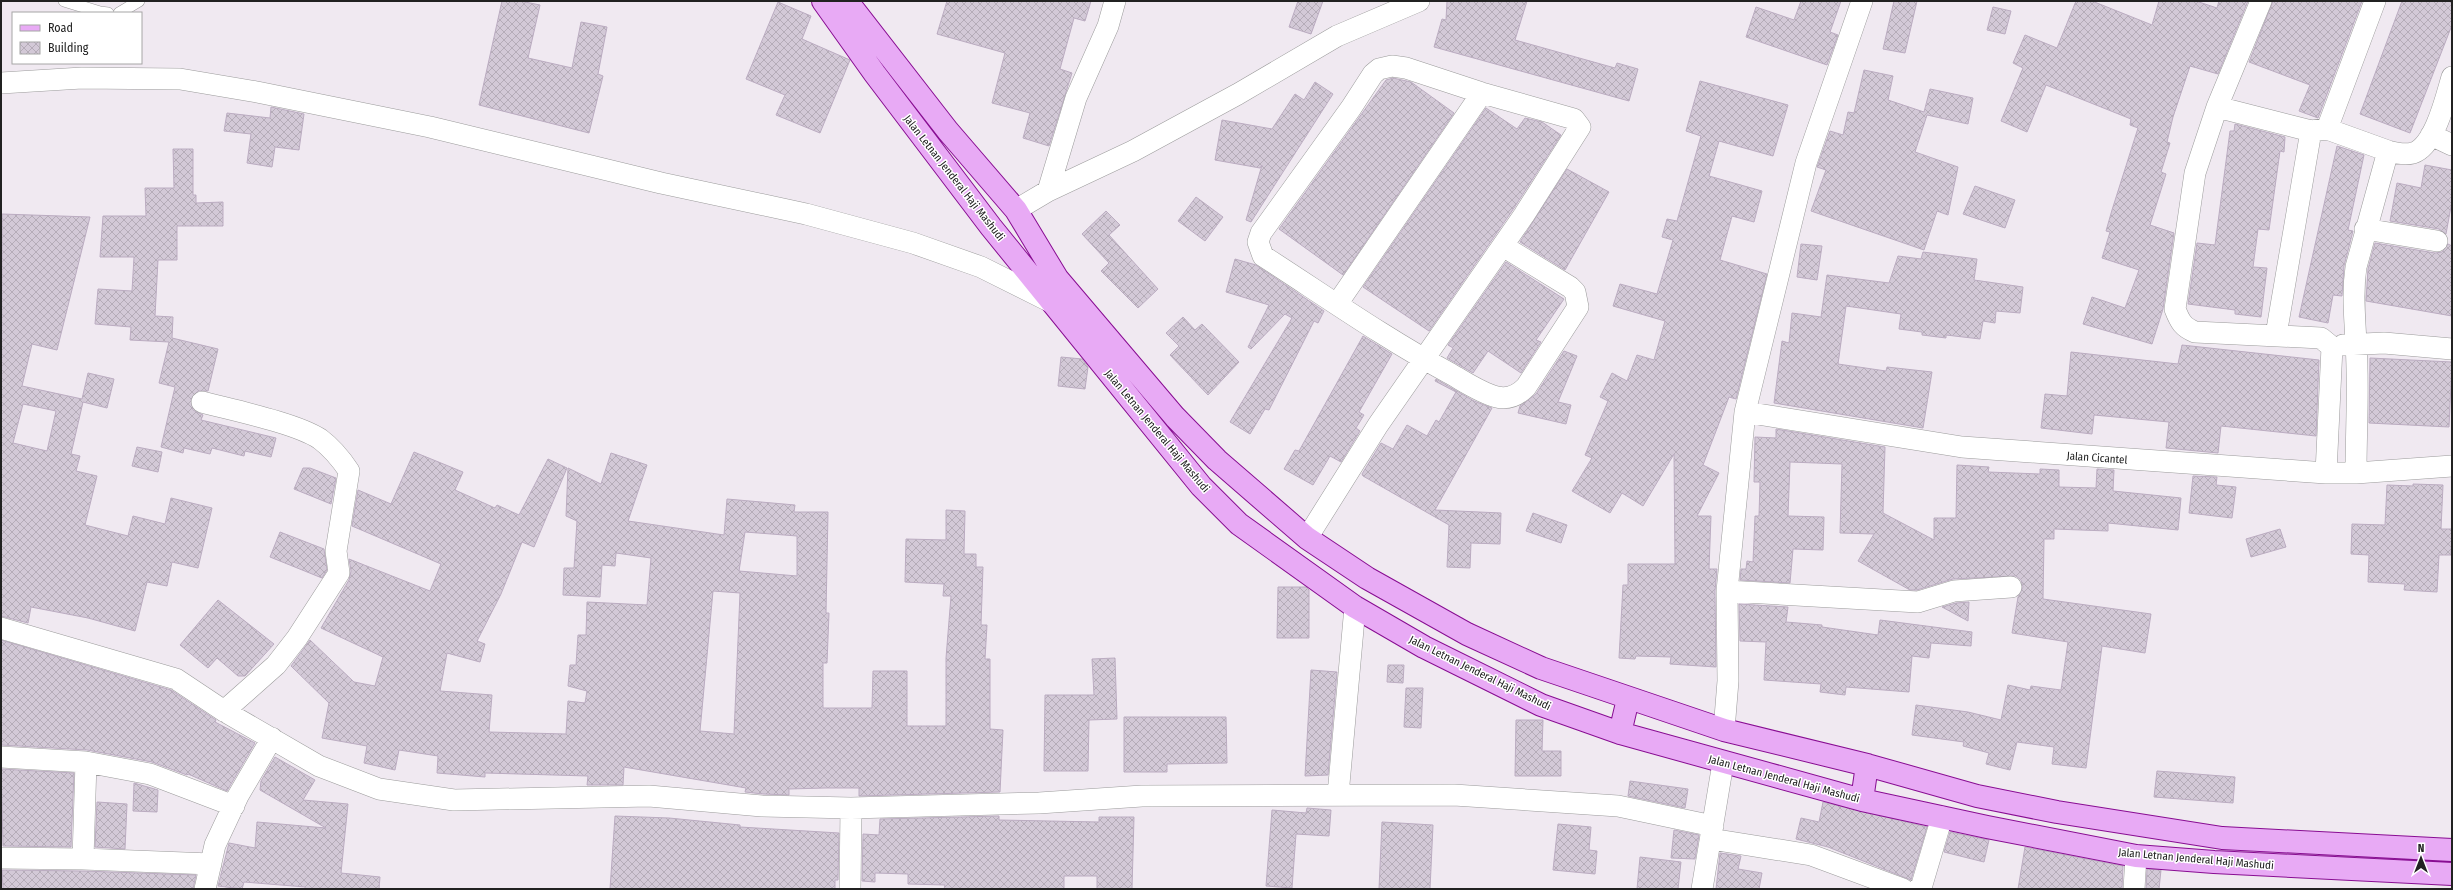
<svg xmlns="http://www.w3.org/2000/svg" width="2453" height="890" font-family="'Fira Sans Condensed',sans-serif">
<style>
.building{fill:url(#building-cross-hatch);stroke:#bbacc1;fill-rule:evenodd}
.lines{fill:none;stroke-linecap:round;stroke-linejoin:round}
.lane-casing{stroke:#9b9b9b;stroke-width:12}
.street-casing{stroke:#9b9b9b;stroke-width:22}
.primary-casing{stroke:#880d92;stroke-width:24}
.lane{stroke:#fff;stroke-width:11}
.street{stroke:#fff;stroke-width:21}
.primary{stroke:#e8aaf5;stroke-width:22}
.labels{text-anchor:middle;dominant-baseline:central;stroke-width:3;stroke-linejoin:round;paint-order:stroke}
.street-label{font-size:11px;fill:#212121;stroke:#fff}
</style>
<defs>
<pattern id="building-cross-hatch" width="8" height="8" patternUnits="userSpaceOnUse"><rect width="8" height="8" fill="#d3c9d7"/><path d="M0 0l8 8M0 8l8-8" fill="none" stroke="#b5acb8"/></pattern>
</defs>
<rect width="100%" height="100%" fill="#f0e9f1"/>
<path class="building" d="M 502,1 L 520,1 L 540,5 L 528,58 L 572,68 L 581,22 L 607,27 L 598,74 L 603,76 L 589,133 L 479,105 Z
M 947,1 L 1091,1 L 1085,21 L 1074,18 L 1060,69 L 1072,73 L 1049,146 L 1023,138 L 1030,113 L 992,103 L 1005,53 L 937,34 Z
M 1298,1 L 1323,1 L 1311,34 L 1289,27 Z
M 1447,1 L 1527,1 L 1515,40 L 1615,68 L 1617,63 L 1638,69 L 1629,101 L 1434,47 L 1442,19 L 1446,20 Z
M 1801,1 L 1841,1 L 1830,32 L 1838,35 L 1827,65 L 1746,37 L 1756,7 L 1794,20 Z
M 1894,1 L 1917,1 L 1905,53 L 1883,49 Z
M 2076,1 L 2092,1 L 2152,25 L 2159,1 L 2196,1 L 2217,8 L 2219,1 L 2248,1 L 2218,74 L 2190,66 L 2173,117 L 2167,142 L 2170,143 L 2161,172 L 2166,174 L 2150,225 L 2174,233 L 2163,309 L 2152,344 L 2083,324 L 2092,297 L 2125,308 L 2139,270 L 2102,258 L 2110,232 L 2106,231 L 2112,210 L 2138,128 L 2130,125 L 2131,119 L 2046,85 L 2027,132 L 2001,121 L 2023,68 L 2013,63 L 2025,35 L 2057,48 Z
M 2273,1 L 2362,1 L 2318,118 L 2299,111 L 2310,85 L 2249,62 Z
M 2402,1 L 2452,1 L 2452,25 L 2410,133 L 2360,114 Z
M 778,2 L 811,16 L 802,39 L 850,60 L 820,133 L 776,115 L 785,95 L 746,79 Z
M 1993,7 L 2011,11 L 2005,34 L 1987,30 Z
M 1864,70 L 1893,76 L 1888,100 L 1924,112 L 1930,89 L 1973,98 L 1968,124 L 1927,115 L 1915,152 L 1958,167 L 1948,215 L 1937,211 L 1924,250 L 1811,211 L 1826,170 L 1817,167 L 1830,131 L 1843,135 L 1848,112 L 1854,113 Z
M 1393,78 L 1411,82 L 1454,113 L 1343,275 L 1279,229 L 1386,80 Z
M 1700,81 L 1788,105 L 1773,156 L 1719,141 L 1709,176 L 1762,191 L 1754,222 L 1732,216 L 1720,260 L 1767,274 L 1736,399 L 1729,397 L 1703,465 L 1719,473 L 1697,516 L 1711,516 L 1709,569 L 1717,569 L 1715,591 L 1716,667 L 1670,664 L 1671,657 L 1636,656 L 1635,659 L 1619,658 L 1623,585 L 1628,585 L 1628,564 L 1675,564 L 1674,454 L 1643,506 L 1622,493 L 1610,513 L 1572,491 L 1592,458 L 1585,455 L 1608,401 L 1600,397 L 1612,373 L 1627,381 L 1637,355 L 1654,360 L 1665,321 L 1613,306 L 1620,284 L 1657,294 L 1673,240 L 1662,237 L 1667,219 L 1677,221 L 1701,136 L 1686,131 Z
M 1315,82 L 1333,94 L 1251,222 L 1246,220 L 1262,165 L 1260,168 L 1215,160 L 1222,120 L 1272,129 L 1295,94 L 1304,100 Z
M 271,107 L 304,114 L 299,150 L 275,147 L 272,167 L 247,163 L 251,134 L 224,131 L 227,113 L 270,118 Z
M 1486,108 L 1517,129 L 1525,118 L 1542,122 L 1561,135 L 1514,208 L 1429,331 L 1363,287 Z
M 2235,124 L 2285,137 L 2284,152 L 2280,151 L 2269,230 L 2258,229 L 2253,267 L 2267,268 L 2261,317 L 2235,314 L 2235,310 L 2188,304 L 2197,243 L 2215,245 L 2230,131 L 2234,131 Z
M 2337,146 L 2364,155 L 2348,230 L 2353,231 L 2344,266 L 2342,296 L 2333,295 L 2328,323 L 2299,317 Z
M 173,149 L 193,149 L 193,195 L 196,195 L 196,203 L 223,202 L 223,226 L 177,226 L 177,260 L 158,260 L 155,316 L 173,317 L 172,338 L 218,349 L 208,391 L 198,391 L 191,399 L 193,410 L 203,415 L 201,420 L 276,438 L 271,457 L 245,451 L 244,456 L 212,448 L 210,454 L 184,448 L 183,453 L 161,447 L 175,387 L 159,383 L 169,342 L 130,340 L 131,327 L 95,324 L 98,289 L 132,291 L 134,257 L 100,257 L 103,216 L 146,216 L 145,188 L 174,188 Z
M 2425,165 L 2452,170 L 2452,201 L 2446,234 L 2439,229 L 2390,221 L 2397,183 L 2421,188 Z
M 1567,169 L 1609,192 L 1565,270 L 1520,242 Z
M 1975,186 L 2015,200 L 2005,228 L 1963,214 Z
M 1196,197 L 1223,217 L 1205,241 L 1178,221 Z
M 1106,211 L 1120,225 L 1109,235 L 1158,289 L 1138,308 L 1101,271 L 1109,263 L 1082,234 Z
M 2,214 L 90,217 L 57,350 L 32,344 L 22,386 L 82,399 L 88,373 L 114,379 L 107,408 L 83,402 L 71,454 L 80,456 L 76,471 L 97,476 L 85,525 L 128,536 L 133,516 L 165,524 L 171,498 L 212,508 L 198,568 L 172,562 L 167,586 L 147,582 L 135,631 L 88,618 L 31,607 L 28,623 L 1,616 ZM 23,404 L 56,411 L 47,451 L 13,443 Z
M 2375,243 L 2435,253 L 2442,252 L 2448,244 L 2452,246 L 2452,316 L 2366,301 L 2368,269 Z
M 1801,244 L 1822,246 L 1817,280 L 1797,277 Z
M 1923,252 L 1977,259 L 1974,280 L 2023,287 L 2020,313 L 1996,311 L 1995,323 L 1983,321 L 1980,339 L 1946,335 L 1946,338 L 1922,335 L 1922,332 L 1899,329 L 1901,314 L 1846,306 L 1838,364 L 1886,371 L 1887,367 L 1932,372 L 1923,428 L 1774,403 L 1782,341 L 1789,343 L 1792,313 L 1821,317 L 1827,275 L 1889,283 L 1898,256 L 1921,259 Z
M 1235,259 L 1256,265 L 1324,311 L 1318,323 L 1314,321 L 1269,410 L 1265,409 L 1250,434 L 1230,422 L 1292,318 L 1285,314 L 1251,349 L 1248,347 L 1269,305 L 1226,292 Z
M 1506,262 L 1564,299 L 1536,340 L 1541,342 L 1521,373 L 1488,351 L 1473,373 L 1447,358 L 1453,348 L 1448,345 Z
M 1183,317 L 1195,330 L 1202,324 L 1239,362 L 1208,395 L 1170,355 L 1179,346 L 1166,333 Z
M 1363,336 L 1392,354 L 1359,412 L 1364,415 L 1356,428 L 1360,431 L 1341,462 L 1330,456 L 1313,485 L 1284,469 L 1295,450 L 1299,451 Z
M 2182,345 L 2319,360 L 2316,436 L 2221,426 L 2218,453 L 2166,448 L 2169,422 L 2094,415 L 2092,434 L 2041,428 L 2045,394 L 2067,396 L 2071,352 L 2178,364 Z
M 1564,351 L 1577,356 L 1558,402 L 1571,405 L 1566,424 L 1518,413 L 1520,406 L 1536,394 Z
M 1061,357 L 1082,359 L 1088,367 L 1085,389 L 1058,386 Z
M 2370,358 L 2452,362 L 2449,427 L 2369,423 Z
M 1436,379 L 1474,401 L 1492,408 L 1435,510 L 1501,513 L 1500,544 L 1471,543 L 1470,568 L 1447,567 L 1449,525 L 1363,476 L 1362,474 L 1381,443 L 1393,449 L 1407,425 L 1427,436 L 1436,420 L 1439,422 L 1456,392 L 1435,381 Z
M 1776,429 L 1885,447 L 1883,513 L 1934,540 L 1934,518 L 1956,518 L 1957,465 L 1989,467 L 1988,472 L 2040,474 L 2040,469 L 2059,470 L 2059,487 L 2096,488 L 2097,469 L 2114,470 L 2113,491 L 2181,498 L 2178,530 L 2108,523 L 2108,531 L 2054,529 L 2054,539 L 2044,539 L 2043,599 L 2151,614 L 2145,653 L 2102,646 L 2086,768 L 2052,764 L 2054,747 L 2017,742 L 2010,770 L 1986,764 L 1989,753 L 1963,746 L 1964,742 L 1912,735 L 1916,705 L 1968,712 L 2001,720 L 2008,685 L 2030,690 L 2031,686 L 2061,690 L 2068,642 L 2012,633 L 2018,597 L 2023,587 L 2021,580 L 2016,576 L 1953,579 L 1917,590 L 1910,590 L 1858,561 L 1874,534 L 1840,533 L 1842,464 L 1790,462 L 1788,516 L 1824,517 L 1823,550 L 1793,549 L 1790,583 L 1740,580 L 1741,569 L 1746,569 L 1747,561 L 1753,562 L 1755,516 L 1759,516 L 1760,482 L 1754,482 L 1755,437 L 1776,438 Z
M 137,447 L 162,452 L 158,472 L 132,466 Z
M 414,452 L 463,472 L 455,490 L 495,508 L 497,505 L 519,515 L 548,459 L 567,468 L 534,547 L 522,542 L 501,594 L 477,641 L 485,644 L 480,662 L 447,653 L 440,691 L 492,695 L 489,732 L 566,734 L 568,701 L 585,703 L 587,691 L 568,686 L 570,665 L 576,665 L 578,635 L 586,635 L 587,602 L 647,605 L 651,558 L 616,553 L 615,566 L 602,565 L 600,597 L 563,595 L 564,568 L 574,568 L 577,521 L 566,516 L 568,468 L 601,484 L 611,453 L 647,465 L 628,521 L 724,535 L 727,499 L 795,505 L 794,512 L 828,512 L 826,613 L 829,613 L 827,663 L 823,663 L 823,708 L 872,708 L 873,671 L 907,671 L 907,726 L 946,726 L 946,658 L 951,596 L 943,596 L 944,584 L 905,582 L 906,539 L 946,540 L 946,510 L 965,511 L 964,554 L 976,554 L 976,567 L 983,567 L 981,625 L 987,625 L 985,659 L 990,659 L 990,729 L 1003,730 L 1000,792 L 859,796 L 859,788 L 825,788 L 789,789 L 789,795 L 763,794 L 745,792 L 746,788 L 624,767 L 623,785 L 587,785 L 588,776 L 485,773 L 485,777 L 437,773 L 438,756 L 399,750 L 395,770 L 364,763 L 367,746 L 322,738 L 329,703 L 291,666 L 310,640 L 354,682 L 375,686 L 383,657 L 321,628 L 349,580 L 351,571 L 349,559 L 430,591 L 441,564 L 352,526 L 358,490 L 391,504 ZM 745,532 L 797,536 L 797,576 L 739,571 ZM 713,591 L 740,593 L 734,734 L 700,731 Z
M 303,468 L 310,468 L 336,478 L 331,504 L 294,489 Z
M 2193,476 L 2217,477 L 2216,485 L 2236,487 L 2232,518 L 2189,513 Z
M 2413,484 L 2443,485 L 2441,529 L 2452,529 L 2451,555 L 2439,555 L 2437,592 L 2404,590 L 2405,584 L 2368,582 L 2369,555 L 2351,554 L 2352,524 L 2385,525 L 2387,485 L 2413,486 Z
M 1533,513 L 1567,525 L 1561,543 L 1526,531 Z
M 2280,529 L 2286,547 L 2251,557 L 2246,539 Z
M 280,532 L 324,549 L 327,570 L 322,578 L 270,557 Z
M 1278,587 L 1306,587 L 1309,590 L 1309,638 L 1277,638 Z
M 218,600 L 274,644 L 245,676 L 238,676 L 217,658 L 208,668 L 180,645 Z
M 1969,602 L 1968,621 L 1942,607 L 1956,603 Z
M 1739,604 L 1788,607 L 1786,622 L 1822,625 L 1822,627 L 1878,635 L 1880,620 L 1972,632 L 1971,646 L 1931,643 L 1929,658 L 1912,656 L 1909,692 L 1846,687 L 1845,695 L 1820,692 L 1821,684 L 1764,680 L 1766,642 L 1740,641 Z
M 1,640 L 171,690 L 216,720 L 215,722 L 255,743 L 227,791 L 188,774 L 187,775 L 152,762 L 87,750 L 1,745 Z
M 1115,658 L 1117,719 L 1089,720 L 1088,771 L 1044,771 L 1045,695 L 1094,695 L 1092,659 Z
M 1388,665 L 1404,665 L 1403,683 L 1387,682 Z
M 1311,670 L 1337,672 L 1328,775 L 1305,776 Z
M 1406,688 L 1423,688 L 1421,728 L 1404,727 Z
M 1124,717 L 1226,717 L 1227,763 L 1167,764 L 1167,772 L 1124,772 Z
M 1516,720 L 1543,720 L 1542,751 L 1561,751 L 1561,776 L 1515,776 Z
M 275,757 L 315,780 L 303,800 L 348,804 L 341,873 L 380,877 L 379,889 L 305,889 L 305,887 L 244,882 L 242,889 L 218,886 L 229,843 L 255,848 L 257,822 L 326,828 L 260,790 L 261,781 Z
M 1,769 L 74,773 L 71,847 L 3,846 Z
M 2157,771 L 2235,777 L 2233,803 L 2154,797 Z
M 1630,781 L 1688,789 L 1685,808 L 1628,796 Z
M 134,783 L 158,790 L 157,812 L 133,811 Z
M 97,802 L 127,804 L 125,849 L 95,847 Z
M 1823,802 L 1927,827 L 1911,880 L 1828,847 L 1796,839 L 1801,818 L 1819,822 Z
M 1307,808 L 1331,810 L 1329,836 L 1296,834 L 1292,888 L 1266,886 L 1272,810 L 1306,813 Z
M 615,816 L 669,818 L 740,825 L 740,827 L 839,833 L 838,880 L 835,880 L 835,889 L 610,889 Z
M 999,816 L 999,820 L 1099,822 L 1099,817 L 1134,817 L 1132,889 L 1097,889 L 1097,876 L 1064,876 L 1064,889 L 944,889 L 945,885 L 908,884 L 908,874 L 875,873 L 875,882 L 862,881 L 863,834 L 879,835 L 880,819 Z
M 1382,822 L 1433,825 L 1430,889 L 1379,889 Z
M 1558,824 L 1591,827 L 1589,850 L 1597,851 L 1595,874 L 1553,870 Z
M 1674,830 L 1699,835 L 1695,859 L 1671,858 Z
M 1950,832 L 1989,840 L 1984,862 L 1944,852 Z
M 2025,847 L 2123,866 L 2122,889 L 2018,889 Z
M 1720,853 L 1741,856 L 1738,869 L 1762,873 L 1759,889 L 1716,889 Z
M 1640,857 L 1681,862 L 1678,889 L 1637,889 Z
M 2147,869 L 2161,870 L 2159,889 L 2146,889 Z
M 2,870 L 83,871 L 196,875 L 193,889 L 3,889 Z"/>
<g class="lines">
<g class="lane-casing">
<path id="lane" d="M 64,1 L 100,12 L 108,13
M 119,13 L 139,1"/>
</g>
<g class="street-casing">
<path id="street" d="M 2261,1 L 2217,107 L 2195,173 L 2175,309 C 2180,322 2183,327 2195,332 L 2321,338 L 2332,347 L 2326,473
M 1,83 L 82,78 L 180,79 L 257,92 L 430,127 L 661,183 L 806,214 L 913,243 L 981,267 L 1051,302
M 2217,107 L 2311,131 L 2327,129 L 2388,151
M 2327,129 L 2375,1
M 2431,135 L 2452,145
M 1048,191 L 1076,98 L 1108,26 L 1115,1
M 1016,210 L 1048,191 L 1133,151 L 1238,94 L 1337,36 L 1419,1
M 2365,229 L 2437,241
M 1337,304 L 1482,93
M 2276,335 L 2311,131
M 2343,345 L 2384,343 L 2452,349
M 202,402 C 232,410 296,423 320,439 C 332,448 341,459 349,471 L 336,551 L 339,573 L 297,638 L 276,665 L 224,711
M 1745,412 L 1962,447 L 2326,473 L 2356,473 L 2452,466
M 2356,473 C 2356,430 2359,387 2356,344 C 2355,318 2352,294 2356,267 L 2388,151 C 2395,153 2405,155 2413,153 C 2435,146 2446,97 2452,77
M 1307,538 L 1378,425 L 1524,215 L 1580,127 L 1574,119 L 1482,93 L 1406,68 L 1392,66 L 1379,69 L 1373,74 L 1351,108 L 1261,233 L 1258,242 L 1263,256 C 1325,296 1386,339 1451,374 C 1465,382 1481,393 1497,397 C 1509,400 1518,395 1526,387 L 1578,307 L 1575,292 L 1570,287 L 1503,246
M 1727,591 L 1918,602 L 1954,591 L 2011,587
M 1,628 L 176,679 L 224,711 L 319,766 L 379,789 L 454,800 L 649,796 L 762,806 L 851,808 L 1039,803 L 1142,796 L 1454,795 L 1618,806 L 1713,826
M 1724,730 L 1728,681 L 1727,591 L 1745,412 L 1806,163 L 1862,1
M 1,757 L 86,762 L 83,859 L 1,858
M 86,762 L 150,774 L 234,806
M 1338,795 L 1355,607
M 1711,839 L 1811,855 L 1903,889
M 83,859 L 211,864
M 205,889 L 215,845 L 238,796 L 272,738
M 850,889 L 851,808
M 1702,889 L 1723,763
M 1918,889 L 1921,888 L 1942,817
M 2134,889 L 2136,856"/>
</g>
<g class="primary-casing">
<path id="primary" d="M 823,1 L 875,74 L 991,227 L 1201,486 L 1239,524 L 1355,607 L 1424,647 L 1541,705 L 1620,733 L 1862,800 L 1987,827 L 2136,856 L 2214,862 L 2452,874
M 847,1 L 948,131 L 1016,210 L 1057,278 L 1175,417 L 1217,460 L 1307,538 L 1367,578 L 1467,634 L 1541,668 L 1724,730 L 1867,765 L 1977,796 L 2057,812 L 2222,838 L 2452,850
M 1620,733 L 1628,699
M 1862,800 L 1867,765"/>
</g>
<use href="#lane" class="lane"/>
<use href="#street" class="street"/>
<use href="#primary" class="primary"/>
</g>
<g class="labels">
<g class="street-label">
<text transform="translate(954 178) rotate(52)">Jalan Letnan Jenderal Haji Mashudi</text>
<text transform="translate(1157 431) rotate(50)">Jalan Letnan Jenderal Haji Mashudi</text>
<text transform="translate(2097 458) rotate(4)">Jalan Cicantel</text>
<text transform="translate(1480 673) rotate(26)">Jalan Letnan Jenderal Haji Mashudi</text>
<text transform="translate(1784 779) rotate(15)">Jalan Letnan Jenderal Haji Mashudi</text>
<text transform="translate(2196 859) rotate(5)">Jalan Letnan Jenderal Haji Mashudi</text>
</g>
</g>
<rect width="2453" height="890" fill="none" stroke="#212121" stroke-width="4"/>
<rect x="12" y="12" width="130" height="52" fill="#ffffff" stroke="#a6a6a6"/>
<rect x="20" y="25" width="20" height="6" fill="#e8aaf5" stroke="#a6a6a6"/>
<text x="48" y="32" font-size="12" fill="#212121">Road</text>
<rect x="20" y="42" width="20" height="12" fill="url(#building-cross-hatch)" stroke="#a6a6a6"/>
<text x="48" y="52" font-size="12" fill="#212121">Building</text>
<g transform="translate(2421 858)" stroke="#ffffff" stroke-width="3" paint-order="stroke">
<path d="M0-3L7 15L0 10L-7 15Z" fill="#212121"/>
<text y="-6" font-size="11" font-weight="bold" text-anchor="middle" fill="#212121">N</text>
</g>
</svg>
